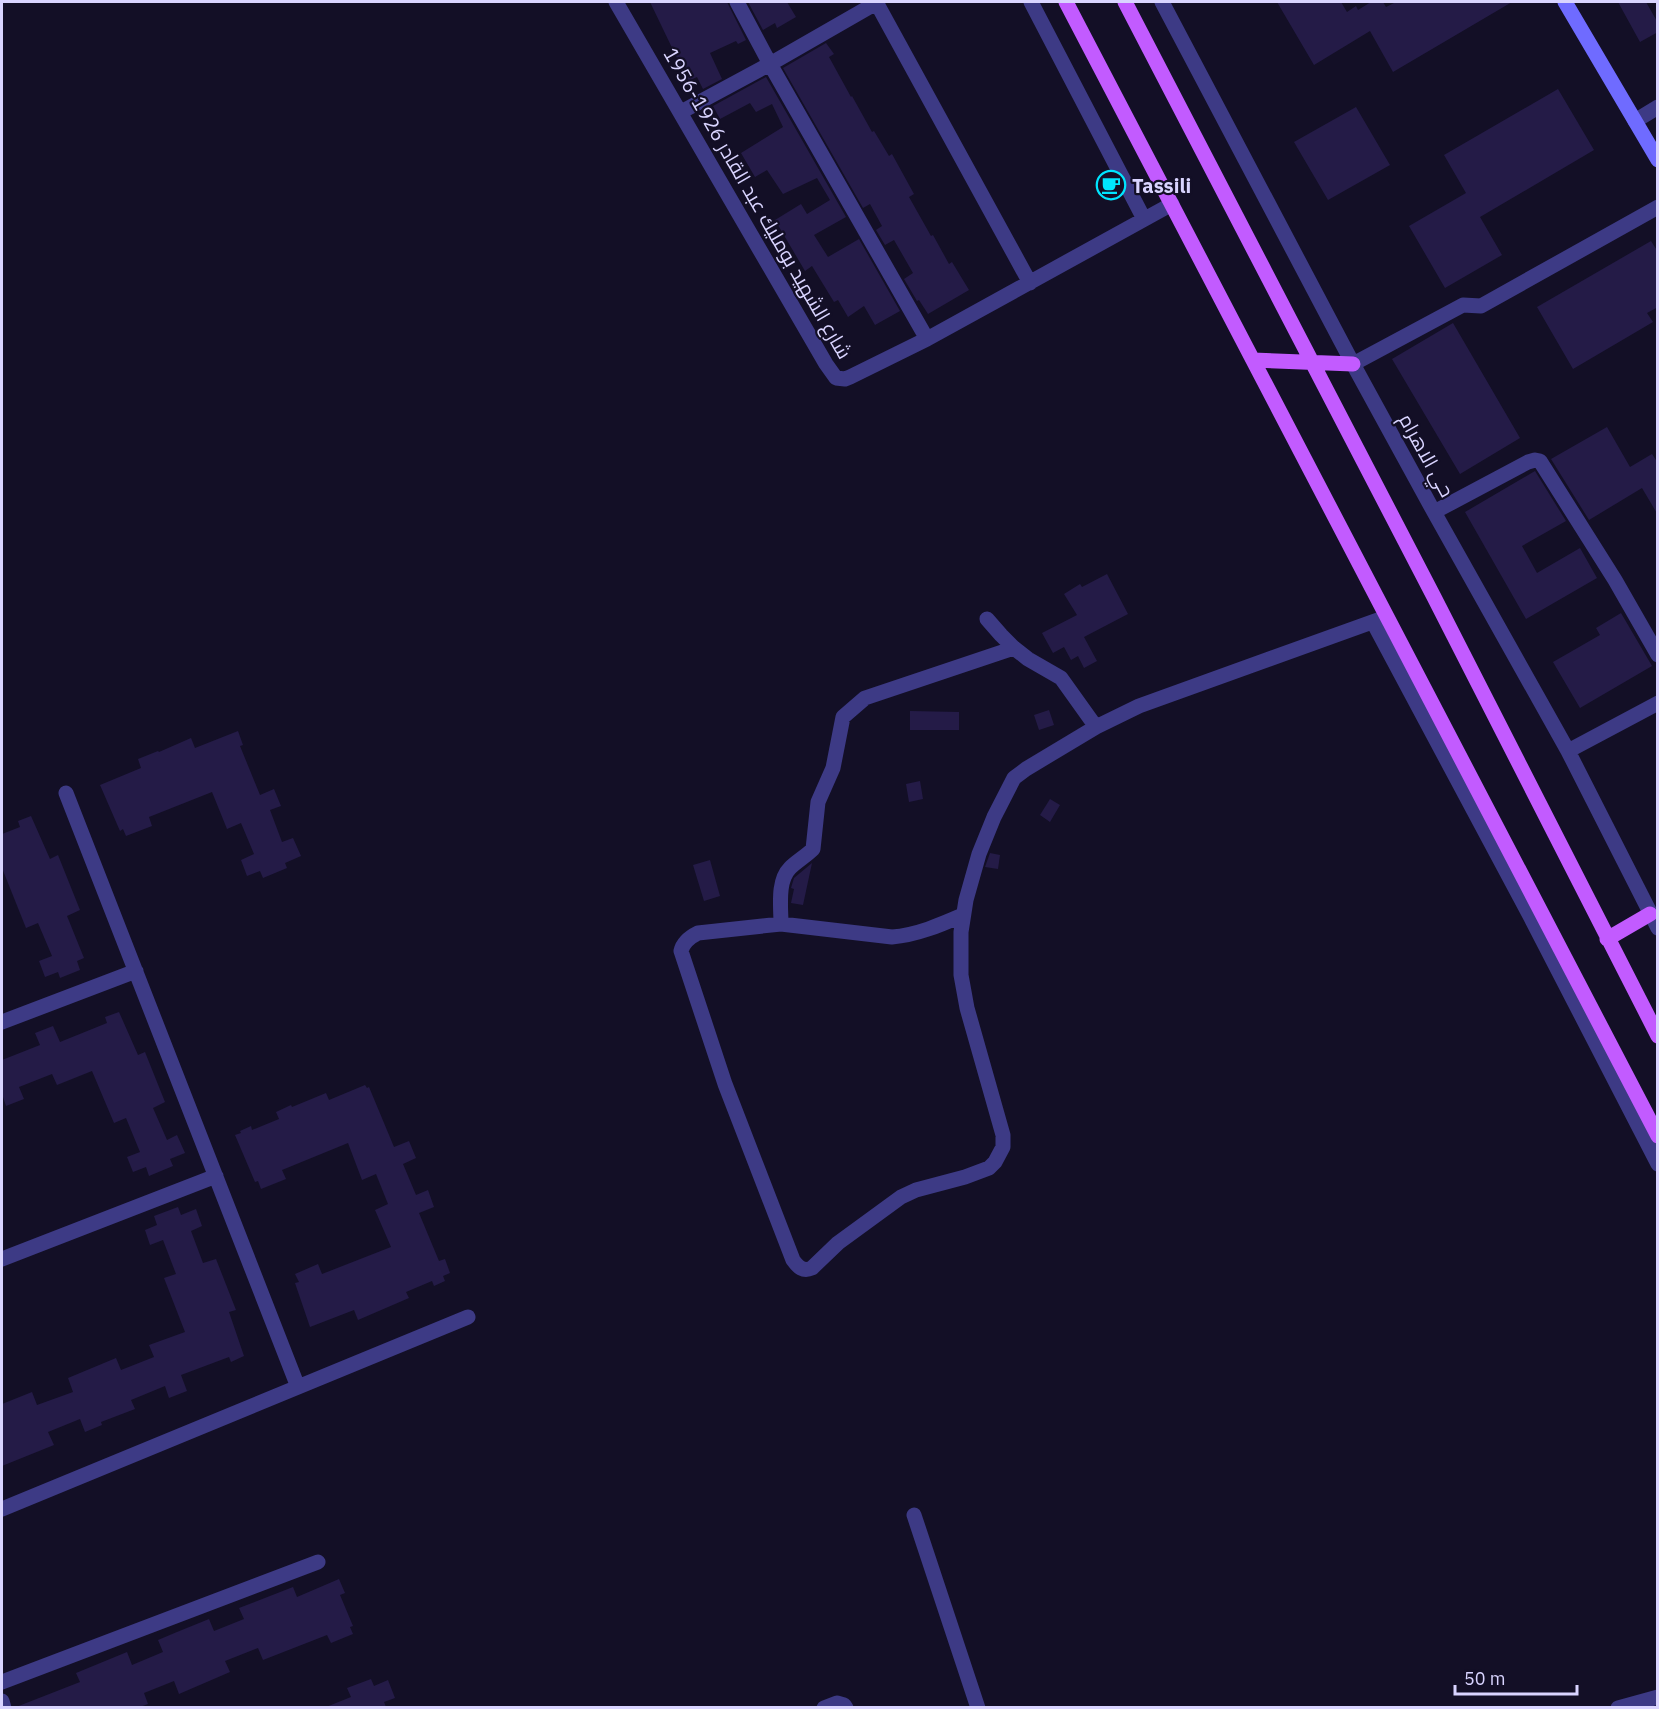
<svg xmlns="http://www.w3.org/2000/svg" width="1659" height="1709" font-family="'IBM Plex Sans',Cairo,sans-serif">
<style>
.building{fill:#241b47}
.lines{fill:none;stroke-linecap:round;stroke-linejoin:round}
.street{stroke:#3d3a85;stroke-width:15}
.secondary{stroke:#6f6bff;stroke-width:15}
.primary{stroke:#c25bff;stroke-width:15}
.labels{text-anchor:middle;dominant-baseline:central;stroke-width:4.5;stroke-linejoin:round;paint-order:stroke}
.poi-label{font-size:20px;font-weight:bold;fill:#d9d4ff;stroke:#130f26;text-anchor:start}
.street-label{font-size:20px;fill:#d9d4ff;stroke:#130f26}
</style>
<rect width="100%" height="100%" fill="#130f26"/>
<path class="building" d="M 650,2 L 727,2 L 746,40 L 738,44 L 736,41 L 710,53 L 722,79 L 703,89 L 697,77 L 688,81 Z
M 748,2 L 787,2 L 796,17 L 777,28 L 775,23 L 763,30 Z
M 1277,2 L 1341,2 L 1347,12 L 1356,6 L 1358,10 L 1371,2 L 1383,2 L 1386,7 L 1396,2 L 1512,2 L 1393,72 L 1370,31 L 1314,65 Z
M 1618,2 L 1646,2 L 1658,23 L 1658,32 L 1640,42 Z
M 826,43 L 834,54 L 829,57 L 851,97 L 852,96 L 872,132 L 874,131 L 889,156 L 892,154 L 914,194 L 909,197 L 931,236 L 933,235 L 949,264 L 952,262 L 969,290 L 928,314 L 919,300 L 917,301 L 904,279 L 913,273 L 894,240 L 885,245 L 876,230 L 882,226 L 870,204 L 863,208 L 783,68 Z
M 766,77 L 846,217 L 814,235 L 828,257 L 859,239 L 900,311 L 875,325 L 864,306 L 848,317 L 838,300 L 834,302 L 812,266 L 805,271 L 775,220 L 801,204 L 807,214 L 830,200 L 817,178 L 783,194 L 767,170 L 755,177 L 741,153 L 783,127 L 772,104 L 756,112 L 750,103 L 720,119 L 713,106 Z
M 1558,89 L 1594,150 L 1480,217 L 1502,255 L 1445,288 L 1409,226 L 1466,193 L 1444,155 Z
M 1356,107 L 1390,165 L 1328,200 L 1294,142 Z
M 1651,241 L 1658,252 L 1658,307 L 1647,313 L 1653,322 L 1573,369 L 1537,307 Z
M 1453,323 L 1520,438 L 1460,474 L 1392,359 Z
M 1607,427 L 1630,467 L 1652,454 L 1658,463 L 1658,515 L 1642,488 L 1589,520 L 1551,459 Z
M 1535,471 L 1566,521 L 1522,546 L 1537,573 L 1580,548 L 1597,578 L 1526,619 L 1465,512 Z
M 1107,574 L 1128,614 L 1084,637 L 1097,661 L 1084,668 L 1078,656 L 1071,660 L 1064,647 L 1053,653 L 1042,633 L 1077,615 L 1064,594 L 1080,584 L 1082,587 Z
M 1621,613 L 1652,666 L 1580,708 L 1553,662 L 1600,635 L 1596,628 Z
M 1049,710 L 1054,725 L 1039,730 L 1034,715 Z
M 910,711 L 959,712 L 959,730 L 910,730 Z
M 238,731 L 243,745 L 240,746 L 260,795 L 274,789 L 281,806 L 270,810 L 282,842 L 293,838 L 301,856 L 285,863 L 287,868 L 263,878 L 260,871 L 247,876 L 241,860 L 254,854 L 241,823 L 227,829 L 212,792 L 149,817 L 152,826 L 126,836 L 123,829 L 120,831 L 100,785 L 141,768 L 138,759 L 158,751 L 159,752 L 191,738 L 195,748 Z
M 920,781 L 923,799 L 909,802 L 906,784 Z
M 1050,799 L 1060,805 L 1050,822 L 1040,815 Z
M 31,816 L 50,859 L 58,855 L 80,910 L 67,916 L 84,958 L 77,961 L 80,970 L 60,978 L 58,972 L 45,977 L 39,961 L 52,956 L 38,923 L 26,928 L 2,868 L 2,834 L 20,827 L 18,821 Z
M 990,853 L 1000,855 L 998,869 L 985,867 Z
M 710,860 L 720,896 L 704,901 L 693,865 Z
M 812,863 L 803,905 L 791,903 L 794,889 L 791,888 L 794,878 Z
M 119,1012 L 138,1055 L 145,1052 L 165,1102 L 153,1108 L 167,1140 L 177,1135 L 185,1153 L 170,1159 L 173,1166 L 149,1176 L 146,1167 L 133,1172 L 127,1157 L 140,1152 L 126,1118 L 114,1123 L 92,1071 L 57,1085 L 52,1074 L 19,1087 L 24,1099 L 6,1106 L 2,1094 L 2,1060 L 40,1045 L 35,1033 L 53,1026 L 60,1042 L 107,1023 L 105,1017 Z
M 365,1085 L 367,1088 L 369,1087 L 394,1147 L 409,1141 L 416,1158 L 403,1164 L 416,1195 L 428,1190 L 434,1207 L 419,1213 L 439,1261 L 445,1259 L 450,1273 L 443,1276 L 445,1281 L 434,1286 L 432,1281 L 406,1292 L 409,1298 L 358,1320 L 354,1310 L 310,1327 L 295,1283 L 299,1282 L 295,1274 L 318,1264 L 322,1274 L 391,1247 L 375,1210 L 388,1204 L 376,1174 L 362,1180 L 348,1143 L 282,1170 L 286,1179 L 261,1189 L 258,1181 L 255,1182 L 235,1135 L 241,1133 L 240,1131 L 251,1126 L 252,1130 L 279,1119 L 276,1112 L 291,1105 L 292,1107 L 326,1093 L 329,1100 Z
M 178,1207 L 181,1215 L 196,1209 L 202,1226 L 191,1231 L 203,1263 L 216,1259 L 236,1310 L 229,1312 L 244,1356 L 231,1362 L 229,1357 L 181,1375 L 187,1391 L 169,1398 L 165,1386 L 131,1400 L 135,1409 L 101,1422 L 102,1425 L 85,1432 L 80,1419 L 48,1432 L 54,1445 L 2,1466 L 2,1404 L 32,1392 L 37,1405 L 73,1392 L 68,1378 L 116,1358 L 121,1370 L 154,1357 L 149,1345 L 185,1332 L 164,1278 L 176,1274 L 163,1240 L 150,1245 L 145,1230 L 157,1225 L 154,1216 Z
M 339,1579 L 345,1593 L 340,1595 L 353,1626 L 350,1627 L 353,1634 L 331,1643 L 327,1635 L 263,1660 L 258,1648 L 225,1661 L 230,1672 L 179,1694 L 174,1681 L 144,1693 L 148,1704 L 140,1707 L 16,1707 L 80,1682 L 76,1673 L 127,1652 L 132,1665 L 163,1652 L 158,1640 L 177,1632 L 209,1619 L 214,1631 L 244,1619 L 239,1608 L 293,1587 L 297,1597 Z
M 371,1679 L 374,1686 L 388,1680 L 395,1698 L 384,1702 L 386,1707 L 326,1707 L 351,1697 L 347,1688 Z"/>
<g class="lines">
<path class="street" d="M 616,2 L 826,364 L 836,378 L 845,379 L 850,377 L 927,339 L 1172,204
M 737,2 L 770,64 L 927,339
M 876,2 L 1030,283
M 1031,2 L 1144,219
M 1162,2 L 1353,364 L 1434,512 L 1568,751 L 1658,928
M 681,112 L 770,64 L 878,2
M 1635,121 L 1658,107
M 1353,364 L 1463,305 L 1481,306 L 1658,207
M 1434,512 L 1528,462 L 1535,460 L 1540,461 L 1615,580 L 1658,655
M 987,619 L 1001,635 L 1014,648 L 1028,659 L 1061,678 L 1096,727
M 1373,622 L 1530,916 L 1658,1164
M 1568,751 L 1658,703
M 66,793 L 298,1387
M 963,915 C 940,925 917,935 892,937 L 781,924 L 698,933 C 690,937 683,942 681,951 L 725,1084 L 793,1260 C 798,1267 803,1272 812,1268 L 838,1243 L 901,1197 L 916,1190 L 965,1177 L 989,1168 L 995,1162 L 1003,1147 L 1003,1135 L 967,1008 L 961,975 L 961,932 L 966,900 L 979,854 L 994,817 L 1014,778 L 1026,769 L 1096,727 L 1139,706 L 1386,617
M 781,924 C 781,907 777,881 790,868 C 797,861 806,856 813,849 L 818,802 L 833,768 L 843,717 L 865,698 L 1014,648
M 2,1022 L 136,971
M 2,1259 L 216,1176
M 2,1509 L 468,1317
M 914,1515 L 978,1708
M 2,1682 L 318,1562
M 2,1701 L 4,1708
M 824,1708 L 837,1703 L 844,1705 L 846,1708
M 1618,1708 L 1658,1697"/>
<path class="secondary" d="M 1565,2 L 1658,160"/>
<path class="primary" d="M 1066,2 L 1658,1136
M 1125,2 L 1434,597 L 1658,1036
M 1253,360 L 1353,364
M 1607,939 L 1650,914"/>
</g>
<defs>
<g id="cafe-ring" transform="scale(1.5)"><circle r="9.5" fill="#130f26" stroke="#00e5ff" stroke-width="1.5"/><path d="M-5.5-4.5H6V0H3Q3 3.5 0 3.5H-2.5Q-5.5 3.5-5.5 0ZM3-3.2v2h1.7v-2ZM-6 4.5H4V6H-6Z" fill="#00e5ff"/></g>
</defs>
<g fill-rule="evenodd">
<use href="#cafe-ring" x="1111" y="185"/>
</g>
<g class="labels">
<g class="poi-label">
<text x="1132" y="185">Tassili</text>
</g>
<g class="street-label">
<text transform="translate(758 203) rotate(60)">شارع الشهيد بومليك عبد القادر 1926-1956</text>
<text transform="translate(1427 455) rotate(61)">حي الاهرام</text>
</g>
</g>
<rect width="1659" height="1709" fill="none" stroke="#d9d4ff" stroke-width="6"/>
<path d="M1455 1685v9h122v-9" fill="none" stroke="#d9d4ff" stroke-width="3"/>
<text x="1464" y="1685" font-size="18" fill="#d9d4ff" stroke="#130f26" stroke-width="4.5" paint-order="stroke">50 m</text>
</svg>
